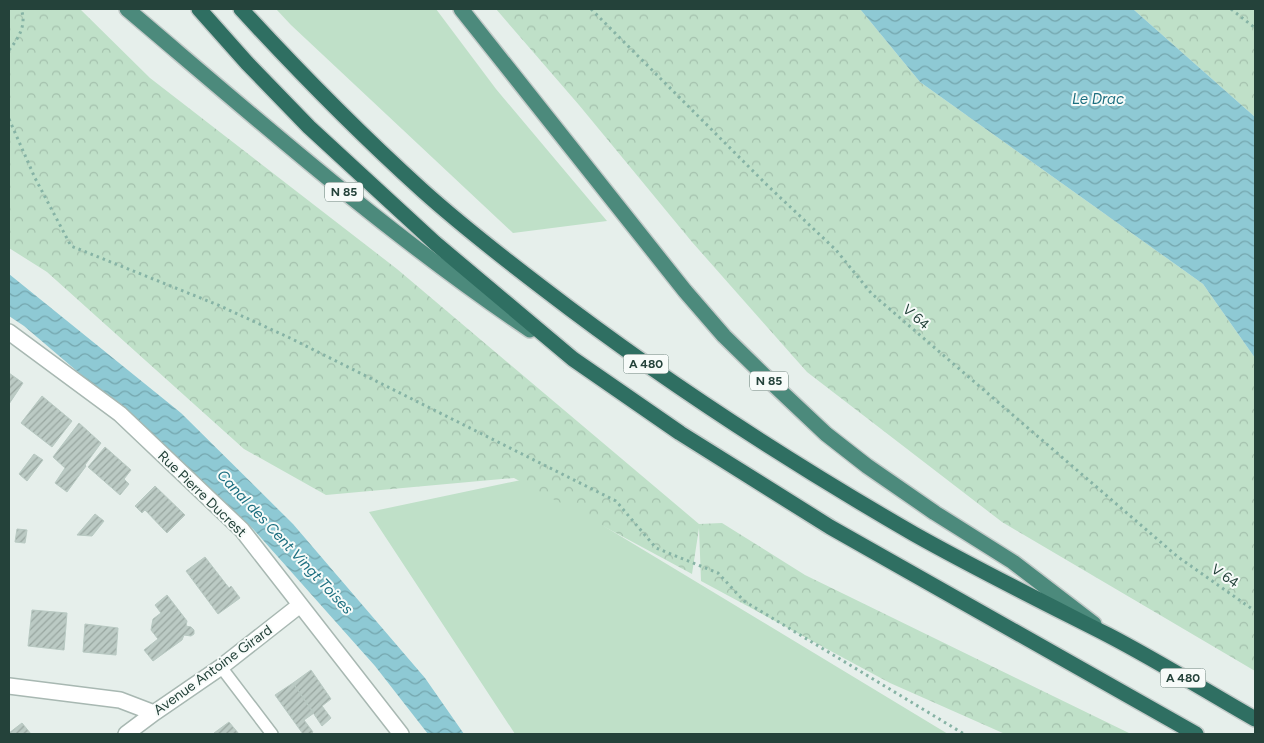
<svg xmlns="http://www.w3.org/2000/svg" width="1264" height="743" font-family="Figtree,sans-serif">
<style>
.green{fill:#bfe0c8}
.forest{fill:url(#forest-crowns)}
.water{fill:url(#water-waves)}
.building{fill:url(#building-hatch);stroke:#b8c9c2}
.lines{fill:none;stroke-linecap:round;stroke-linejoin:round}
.service-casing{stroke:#a8b8b2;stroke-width:14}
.minor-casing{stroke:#a8b8b2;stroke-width:18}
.trunk-casing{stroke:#c2cac8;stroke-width:18}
.motorway-casing{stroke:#c2cac8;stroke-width:18}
.path{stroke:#86b3a5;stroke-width:3;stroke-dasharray:2.5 4;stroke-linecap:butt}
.service{stroke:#fff;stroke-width:11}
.minor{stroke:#fff;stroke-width:15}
.trunk{stroke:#4c8a7c;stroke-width:15}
.motorway{stroke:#2f6f62;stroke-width:15}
.labels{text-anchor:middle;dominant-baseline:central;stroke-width:4;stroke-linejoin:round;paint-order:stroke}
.shield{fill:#f7fbf9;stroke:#637a73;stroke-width:1}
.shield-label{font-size:12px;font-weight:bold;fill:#24423a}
.street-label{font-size:14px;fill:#24423a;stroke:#f7fbf9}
.water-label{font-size:15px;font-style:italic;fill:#1c6f80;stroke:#f7fbf9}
</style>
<defs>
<pattern id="forest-crowns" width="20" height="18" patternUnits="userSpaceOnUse" patternTransform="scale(1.25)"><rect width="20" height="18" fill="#bfe0c8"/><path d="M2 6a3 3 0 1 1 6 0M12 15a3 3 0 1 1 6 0" fill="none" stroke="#a4c1ad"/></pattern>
<pattern id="water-waves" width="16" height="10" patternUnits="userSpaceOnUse" patternTransform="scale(1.25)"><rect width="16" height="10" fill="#8ec9d4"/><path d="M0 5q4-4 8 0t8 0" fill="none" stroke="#74a5ad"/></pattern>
<pattern id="building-hatch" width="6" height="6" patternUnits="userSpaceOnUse" patternTransform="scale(1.25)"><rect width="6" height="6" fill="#bbcac4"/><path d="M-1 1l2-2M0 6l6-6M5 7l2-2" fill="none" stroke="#98a6a0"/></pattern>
</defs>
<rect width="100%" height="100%" fill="#e6efeb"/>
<path class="green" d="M 276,9 L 436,9 L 496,89 L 607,221 L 513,233 L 291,25 Z
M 526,479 L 948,734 L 515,734 L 369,512 Z"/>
<path class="forest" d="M 9,9 L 80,9 L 150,78 L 397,269 L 699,524 L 722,523 L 805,575 L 1131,734 L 1005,734 L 890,683 L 701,581 L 699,528 L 692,574 L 514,478 L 326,495 L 244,449 L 47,272 L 9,248 Z
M 496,9 L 860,9 L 920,82 L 1203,284 L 1255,358 L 1255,671 L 1002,522 L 807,372 L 692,242 L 579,105 Z
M 1133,9 L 1255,9 L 1255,117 Z"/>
<path class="water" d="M 860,9 L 1133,9 L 1255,117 L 1255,358 L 1203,284 L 920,82 Z
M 9,274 L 181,413 L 293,524 L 425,678 L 464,734 L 428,734 L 375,666 L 253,529 L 132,418 L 24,326 L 9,316 Z"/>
<path class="building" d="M 9,373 L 23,383 L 9,404 Z
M 42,396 L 72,421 L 52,447 L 21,423 Z
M 79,423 L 101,443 L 85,465 L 86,466 L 67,492 L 55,483 L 65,468 L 53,457 Z
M 105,447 L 131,470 L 124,479 L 129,484 L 120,495 L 88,467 Z
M 34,454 L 43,460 L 27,481 L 19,474 Z
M 155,486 L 185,515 L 167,533 L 145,510 L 142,513 L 135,506 Z
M 95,514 L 104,521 L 92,536 L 77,535 Z
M 17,529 L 27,530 L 25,543 L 15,542 Z
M 205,557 L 229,588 L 231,586 L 240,598 L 218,614 L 186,571 Z
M 167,595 L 187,621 L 186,626 L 191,627 L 194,630 L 194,634 L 191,636 L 184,635 L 182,640 L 153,661 L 144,650 L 158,639 L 151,630 L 153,619 L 161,613 L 155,605 Z
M 32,610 L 67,613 L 64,650 L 28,646 Z
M 85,624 L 118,628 L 116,655 L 83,652 Z
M 311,670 L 331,699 L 322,706 L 331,718 L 322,726 L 293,683 Z
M 293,683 L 314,713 L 304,720 L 313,732 L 310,734 L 303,734 L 275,695 Z
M 229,722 L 239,734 L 214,734 L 214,733 Z
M 22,723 L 31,734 L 9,734 L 9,733 Z"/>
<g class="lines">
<g class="service-casing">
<path id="service" d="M 221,667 L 272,734"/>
</g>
<g class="minor-casing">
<path id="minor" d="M 9,332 L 120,414 L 242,530 L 401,734
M 9,686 L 120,700 L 154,713
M 126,734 L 154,713 L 221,667 L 300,605"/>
</g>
<g class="trunk-casing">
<path id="trunk" d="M 127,9 C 258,120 387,234 530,330
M 461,9 L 685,291 L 724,336 L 774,385 L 826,434 L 867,466 L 935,513 L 1013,562 L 1094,624"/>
</g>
<g class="motorway-casing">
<path id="motorway" d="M 199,9 L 247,63 L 309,127 L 435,243 L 573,359 L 680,433 L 830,527 L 1196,734
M 241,9 C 299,72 359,133 422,190 C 461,225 502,257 544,289 C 661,379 786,460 914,534 C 978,570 1043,602 1108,635 C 1158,661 1206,691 1255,719"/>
</g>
<path class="path" d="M 591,9 L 768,186 L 836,250 L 871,293 L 1178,557 L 1255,611
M 1231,9 L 1255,28
M 9,50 C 19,38 27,24 21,9
M 9,119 L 35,178 L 71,246 L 218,305 L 290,338 L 616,501 L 656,548 L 718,573 L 744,601 L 964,734"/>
<use href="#service" class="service"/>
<use href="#minor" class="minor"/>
<use href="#trunk" class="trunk"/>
<use href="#motorway" class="motorway"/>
</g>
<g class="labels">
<g class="shield">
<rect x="325" y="182.5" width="38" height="19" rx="4"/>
<rect x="623.5" y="354.5" width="45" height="19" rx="4"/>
<rect x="750" y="371.5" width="38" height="19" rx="4"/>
<rect x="1160.5" y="668.5" width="45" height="19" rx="4"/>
</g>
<g class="shield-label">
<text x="344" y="192">N 85</text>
<text x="646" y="364">A 480</text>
<text x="769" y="381">N 85</text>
<text x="1183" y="678">A 480</text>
</g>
<g class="street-label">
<text transform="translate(916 317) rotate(41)">V 64</text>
<text transform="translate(202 494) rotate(44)">Rue Pierre Ducrest</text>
<text transform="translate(1225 576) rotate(35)">V 64</text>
<text transform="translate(213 670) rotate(-36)">Avenue Antoine Girard</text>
</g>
<g class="water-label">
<text x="1098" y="99">Le Drac</text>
<text transform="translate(285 542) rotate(47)">Canal des Cent Vingt Toises</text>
</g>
</g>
<rect width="1264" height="743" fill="none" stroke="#24423a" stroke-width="20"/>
</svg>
